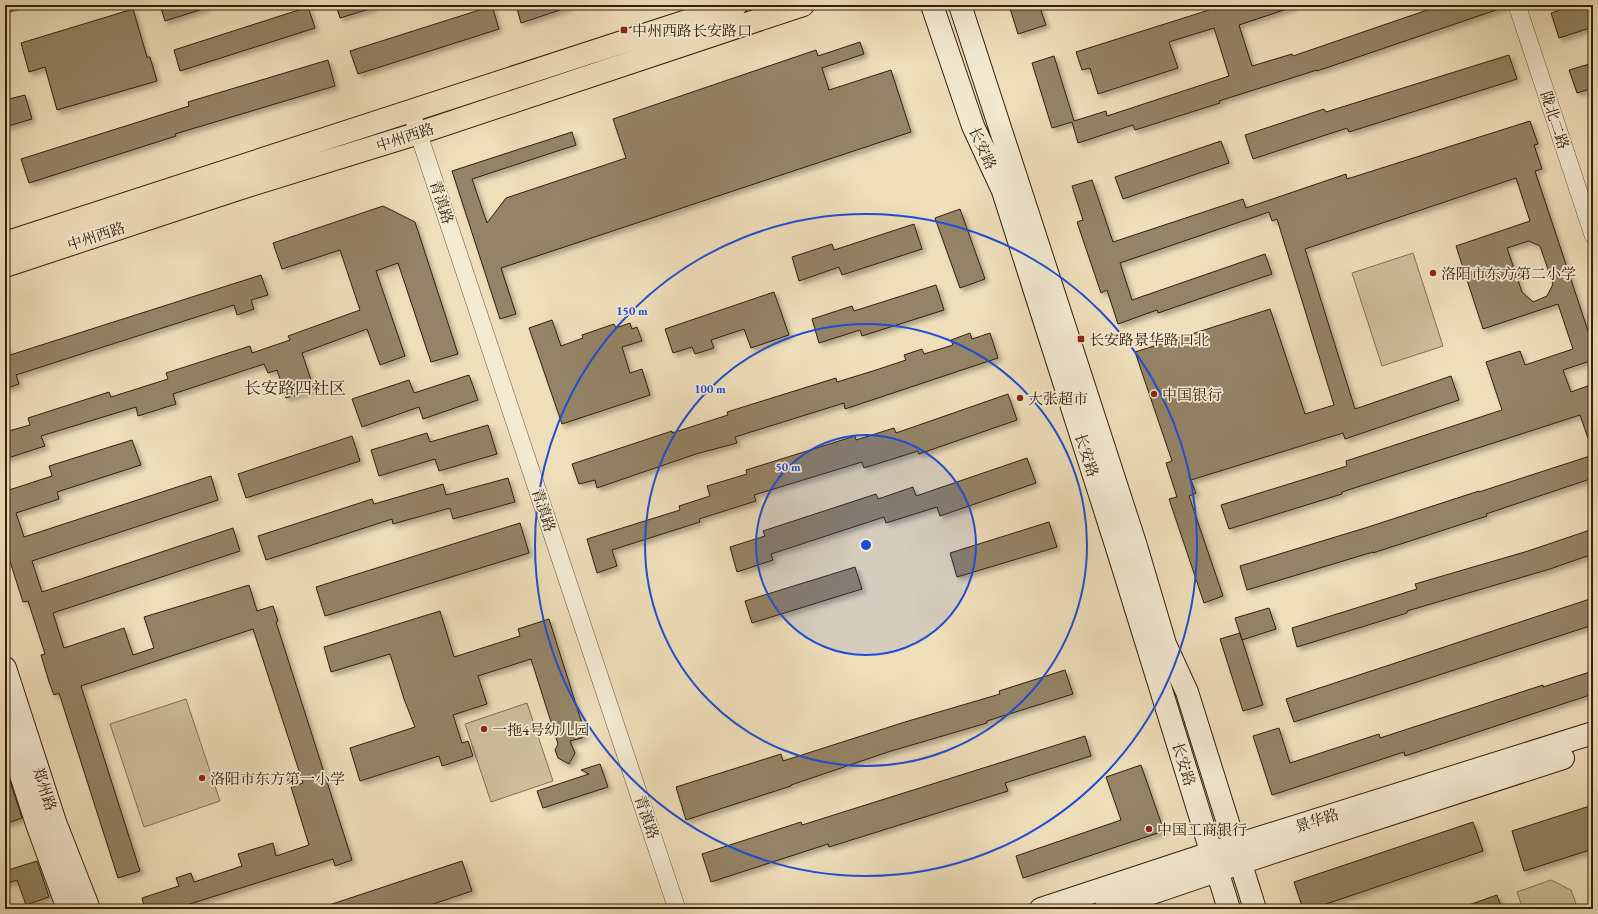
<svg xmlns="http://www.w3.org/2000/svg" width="1598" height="914" font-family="'EB Garamond','Noto Serif SC',serif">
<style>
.green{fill:#cebe9c;stroke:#806f53}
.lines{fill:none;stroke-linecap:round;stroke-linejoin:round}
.stream{stroke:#7d6b50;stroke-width:4.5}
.building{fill:#948366;stroke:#33200a;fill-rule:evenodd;filter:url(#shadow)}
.street-casing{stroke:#625036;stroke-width:18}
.secondary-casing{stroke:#33200a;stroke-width:24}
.primary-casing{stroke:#33200a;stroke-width:24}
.street{stroke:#f4ead2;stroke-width:17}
.secondary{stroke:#f4ead2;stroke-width:22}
.primary{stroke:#eedeba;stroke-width:22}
.ring{fill:none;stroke:#1d4ed8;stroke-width:2}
.poi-dot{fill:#8f2418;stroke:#f4ead2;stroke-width:1.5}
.labels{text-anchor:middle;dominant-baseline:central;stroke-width:3.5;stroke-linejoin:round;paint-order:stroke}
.poi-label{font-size:15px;fill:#33200a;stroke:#f4ead2;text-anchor:start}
.street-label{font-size:15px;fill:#33200a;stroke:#f4ead2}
.quarter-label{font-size:17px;fill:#33200a;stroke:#f4ead2}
.centre{fill:#1d4ed8;stroke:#f4ead2;stroke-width:2}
.ring-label{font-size:12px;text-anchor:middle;font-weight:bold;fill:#1d4ed8;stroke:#f4ead2;stroke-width:3.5;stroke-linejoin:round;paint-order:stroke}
</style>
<defs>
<filter id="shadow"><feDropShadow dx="3.5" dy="3.5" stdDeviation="2" flood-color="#0004"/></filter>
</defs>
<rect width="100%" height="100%" fill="#eedeba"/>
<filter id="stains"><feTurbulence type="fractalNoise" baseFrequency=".005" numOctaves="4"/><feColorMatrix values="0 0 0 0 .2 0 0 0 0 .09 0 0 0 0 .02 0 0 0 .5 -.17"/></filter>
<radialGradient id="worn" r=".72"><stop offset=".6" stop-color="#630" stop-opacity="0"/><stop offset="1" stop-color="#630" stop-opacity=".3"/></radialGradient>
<path class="green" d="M 1413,253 L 1443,346 L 1382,366 L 1352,273 Z
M 186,699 L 220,801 L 144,827 L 110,724 Z
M 527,703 L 553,781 L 491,802 L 465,724 Z
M 1551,880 L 1571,890 L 1578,909 L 1523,909 L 1517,892 Z"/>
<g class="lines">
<path class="stream" d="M 5,12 L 27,5"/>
</g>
<path class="building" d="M 160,5 L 206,5 L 206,8 L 165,21 Z
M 336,5 L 372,5 L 373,8 L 340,18 Z
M 516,5 L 568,5 L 569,7 L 521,23 Z
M 1009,5 L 1039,5 L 1046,25 L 1018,34 Z
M 1207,5 L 1292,5 L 1293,7 L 1239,25 L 1252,66 L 1292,54 L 1293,56 L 1442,5 L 1504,5 L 1505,7 L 1317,71 L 1317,70 L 1219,101 L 1220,103 L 1135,130 L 1133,125 L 1078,143 L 1072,122 L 1052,128 L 1032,63 L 1054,56 L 1074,121 L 1106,111 L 1107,116 L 1229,76 L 1214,28 L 1169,42 L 1178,68 L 1098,94 L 1090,68 L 1082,70 L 1076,52 L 1209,10 Z
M 1576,5 L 1593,5 L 1593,27 L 1559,38 L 1551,13 Z
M 492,6 L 499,29 L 358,74 L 350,51 Z
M 308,7 L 315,28 L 180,71 L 174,50 Z
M 133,9 L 147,57 L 150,57 L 157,81 L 57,110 L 45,67 L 29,72 L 21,43 Z
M 860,42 L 864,54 L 822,68 L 829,90 L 891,70 L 911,132 L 501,268 L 516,314 L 500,319 L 452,171 L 572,132 L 576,145 L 472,179 L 487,223 L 506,198 L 626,158 L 613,119 L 816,50 L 818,56 Z
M 1509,55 L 1517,79 L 1349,132 L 1347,128 L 1253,159 L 1245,135 L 1324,109 L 1326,112 Z
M 328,60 L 335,86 L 175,134 L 176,136 L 29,183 L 21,159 L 189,106 L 188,102 Z
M 1593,63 L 1593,88 L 1577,93 L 1569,70 Z
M 25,95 L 32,119 L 5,127 L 5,100 Z
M 1530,121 L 1538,144 L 1534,145 L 1542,169 L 1535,171 L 1593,346 L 1593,360 L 1563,370 L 1571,392 L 1593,384 L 1593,447 L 1591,447 L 1580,415 L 1342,492 L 1342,494 L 1229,529 L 1221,505 L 1347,466 L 1346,461 L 1502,410 L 1486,362 L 1520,351 L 1525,365 L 1573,349 L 1558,304 L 1483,329 L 1456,246 L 1530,221 L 1516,178 L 1305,249 L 1355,409 L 1451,376 L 1459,400 L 1345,439 L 1343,433 L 1191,480 L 1196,493 L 1189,496 L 1223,596 L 1204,603 L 1169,499 L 1177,497 L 1166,463 L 1172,461 L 1135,352 L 1270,309 L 1305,414 L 1334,405 L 1277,219 L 1272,221 L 1269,212 L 1120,263 L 1132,300 L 1265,254 L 1272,274 L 1158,313 L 1157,310 L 1118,324 L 1107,290 L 1101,293 L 1077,222 L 1083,220 L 1072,186 L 1092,180 L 1113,242 L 1243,199 L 1246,208 L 1346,174 L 1347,179 ZM 1529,241 L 1540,246 L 1553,284 L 1547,296 L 1533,302 L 1522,292 L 1507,248 Z
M 1221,141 L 1229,163 L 1123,199 L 1115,177 Z
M 383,206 L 415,222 L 458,354 L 431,362 L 398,263 L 376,271 L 405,356 L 380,365 L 367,329 L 302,353 L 314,389 L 286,398 L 277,370 L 268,373 L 264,364 L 173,394 L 176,404 L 138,416 L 136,407 L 41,436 L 45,446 L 5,459 L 5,432 L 30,425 L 28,418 L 109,392 L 111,397 L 168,379 L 166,373 L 250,346 L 252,353 L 290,340 L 288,336 L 360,310 L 340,250 L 282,269 L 273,243 Z
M 960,209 L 985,279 L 960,288 L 935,218 Z
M 914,224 L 922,249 L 842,275 L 839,267 L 799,281 L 792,257 L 832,244 L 834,250 Z
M 261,275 L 268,295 L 251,300 L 254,309 L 237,315 L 234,305 L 16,375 L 19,384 L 5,389 L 5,349 L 8,349 L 10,355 Z
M 936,285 L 944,310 L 862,336 L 860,330 L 819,343 L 812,319 L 852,306 L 854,311 Z
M 774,292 L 789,335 L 751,348 L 744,329 L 711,340 L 714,348 L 695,354 L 692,347 L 673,353 L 665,329 Z
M 552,320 L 561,346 L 583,338 L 582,335 L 614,324 L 616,328 L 630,323 L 632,329 L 637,327 L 642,341 L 622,347 L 630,373 L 642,369 L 650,395 L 562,424 L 529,328 Z
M 970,333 L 972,339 L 990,333 L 998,358 L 845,409 L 844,403 L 735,437 L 737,443 L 696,454 L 597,488 L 595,480 L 579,484 L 572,464 L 672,431 L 672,433 L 728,415 L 727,412 L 836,378 L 837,382 L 876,370 L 906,360 L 904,355 L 922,349 L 924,354 L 953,345 L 951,340 Z
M 469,375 L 478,400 L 423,419 L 419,407 L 362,427 L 352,399 L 409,380 L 414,393 Z
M 1008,394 L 1017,420 L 919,454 L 918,451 L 864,468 L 862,462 L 754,495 L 756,501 L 699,519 L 700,522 L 612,550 L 617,566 L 597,573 L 587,539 L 680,510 L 679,506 L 710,496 L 707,486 L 747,474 L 746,470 L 855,436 L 856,440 L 894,428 L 896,433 Z
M 488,425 L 497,454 L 439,471 L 435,459 L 379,476 L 371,450 L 427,433 L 430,442 Z
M 352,436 L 360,461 L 246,498 L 238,474 Z
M 132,440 L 141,465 L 57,492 L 59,499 L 16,513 L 24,537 L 211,476 L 218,500 L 32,561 L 42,592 L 233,528 L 240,551 L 53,613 L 64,648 L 124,628 L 133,655 L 154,648 L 144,617 L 249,585 L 257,611 L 273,606 L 278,621 L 276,622 L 352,860 L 335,866 L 333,859 L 174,909 L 145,909 L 142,898 L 179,886 L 176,878 L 191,873 L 194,882 L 242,866 L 238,854 L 273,843 L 276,856 L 309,845 L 291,787 L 303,783 L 253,629 L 81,686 L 140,871 L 118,878 L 59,693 L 54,695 L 49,682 L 41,655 L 45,654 L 28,601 L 23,602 L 5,546 L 5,485 L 8,485 L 9,490 L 52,476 L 49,466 Z
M 1593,455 L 1593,478 L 1486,514 L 1487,516 L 1373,553 L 1373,552 L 1247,590 L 1240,566 L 1365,528 L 1479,491 L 1479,492 Z
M 1027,458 L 1036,483 L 940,516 L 937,507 L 886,523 L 884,517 L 771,554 L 773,560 L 737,572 L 730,547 L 765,536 L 763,531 L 876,494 L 878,499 L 913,487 L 916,496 Z
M 508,478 L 515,502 L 453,519 L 450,508 L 393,524 L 392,519 L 266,560 L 258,536 L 372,499 L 374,504 L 443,484 L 446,495 Z
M 1049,522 L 1057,547 L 957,577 L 950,553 Z
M 520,523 L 529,553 L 325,616 L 316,587 Z
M 1593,529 L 1593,554 L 1550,569 L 1407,611 L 1407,613 L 1297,647 L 1292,628 L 1417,589 L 1415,584 L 1528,551 Z
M 855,567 L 862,589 L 752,623 L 745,601 Z
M 1593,598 L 1593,625 L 1294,722 L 1286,699 Z
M 1269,608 L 1276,629 L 1242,640 L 1235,618 Z
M 440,611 L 454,657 L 520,636 L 518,629 L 549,619 L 585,733 L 582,738 L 570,741 L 575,753 L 569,764 L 558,758 L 555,750 L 558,744 L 531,659 L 478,676 L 487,704 L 453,715 L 462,743 L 468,741 L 473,756 L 442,766 L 439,756 L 360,781 L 350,748 L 415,727 L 404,699 L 390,654 L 331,672 L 324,647 Z
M 1240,633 L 1263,705 L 1243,711 L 1220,639 Z
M 1065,670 L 1073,694 L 987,721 L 987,723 L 888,752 L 791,785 L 791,786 L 686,820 L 676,787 L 781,754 L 783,761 L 905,722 L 1000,694 L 999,691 Z
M 1593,671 L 1593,694 L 1405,756 L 1404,752 L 1272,795 L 1253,736 L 1279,728 L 1290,763 L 1379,734 L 1380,738 L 1543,685 L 1543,687 Z
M 1085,736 L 1091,756 L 1005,783 L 1008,791 L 829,847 L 828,844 L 711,882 L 702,854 L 801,822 L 802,825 Z
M 600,764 L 608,787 L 543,808 L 537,791 L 589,774 L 581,770 Z
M 1141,765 L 1164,831 L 1023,878 L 1016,856 L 1121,820 L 1106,777 Z
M 5,766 L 22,818 L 5,824 Z
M 1593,805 L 1593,849 L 1524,871 L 1512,831 Z
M 1473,822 L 1483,851 L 1326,904 L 1328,909 L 1303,909 L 1294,882 Z
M 37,861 L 49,897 L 26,905 L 17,880 L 5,884 L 5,871 Z
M 462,861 L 472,891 L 418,909 L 323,909 L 323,907 Z
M 1497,895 L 1502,909 L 1463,909 L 1463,907 Z"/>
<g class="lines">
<g class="street-casing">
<path id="street" d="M 1517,5 L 1593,235
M 411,111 L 677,909"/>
</g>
<g class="secondary-casing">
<path id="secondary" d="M 932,5 L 973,126 L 1003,191 L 1118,551 L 1229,909
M 960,5 L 1135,543 L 1165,644 L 1187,692 L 1255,909
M 5,668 L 55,822 L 89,909
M 5,726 L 38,827 L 68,909
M 1041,909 L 1211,853 L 1593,733
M 1105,909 L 1240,863 L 1563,758"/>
</g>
<g class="primary-casing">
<path id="primary" d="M 5,243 L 736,5
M 5,266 L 238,189 L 419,133 L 803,5"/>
</g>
<use href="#street" class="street"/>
<use href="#secondary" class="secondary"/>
<use href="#primary" class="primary"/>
</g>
<circle cx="866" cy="545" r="110" fill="#1d4ed8" fill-opacity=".12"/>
<g class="ring">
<circle cx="866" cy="545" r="110"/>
<circle cx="866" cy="545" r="221"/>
<circle cx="866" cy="545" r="331"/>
</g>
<g class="poi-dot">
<rect x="620" y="26" width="8" height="8" rx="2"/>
<circle cx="1433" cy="273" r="4"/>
<rect x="1077" y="335" width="8" height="8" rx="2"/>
<circle cx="1154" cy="394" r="4"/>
<circle cx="1020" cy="398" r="4"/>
<circle cx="484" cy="729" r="4"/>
<circle cx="202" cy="778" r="4"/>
<circle cx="1149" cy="829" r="4"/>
</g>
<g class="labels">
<g class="poi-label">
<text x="632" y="30">中州西路长安路口</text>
<text x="1441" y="273">洛阳市东方第二小学</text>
<text x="1089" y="339">长安路景华路口北</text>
<text x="1162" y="394">中国银行</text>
<text x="1028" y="398">大张超市</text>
<text x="492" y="729">一拖4号幼儿园</text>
<text x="210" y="778">洛阳市东方第一小学</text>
<text x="1157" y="829">中国工商银行</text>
</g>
<g class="street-label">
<text transform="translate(1555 120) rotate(72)">陇北二路</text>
<text transform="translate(405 137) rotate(-18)">中州西路</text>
<text transform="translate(983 148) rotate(66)">长安路</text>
<text transform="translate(442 202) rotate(72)">青滇路</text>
<text transform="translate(96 236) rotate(-18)">中州西路</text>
<text transform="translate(1087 455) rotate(72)">长安路</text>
<text transform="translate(544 510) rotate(72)">青滇路</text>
<text transform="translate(1184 764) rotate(73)">长安路</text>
<text transform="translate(45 789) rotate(72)">郑州路</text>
<text transform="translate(647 817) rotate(71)">青滇路</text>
<text transform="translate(1317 820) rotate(-18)">景华路</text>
</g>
<g class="quarter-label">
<text x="295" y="388">长安路四社区</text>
</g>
</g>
<circle cx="866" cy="545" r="6" class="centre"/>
<g class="ring-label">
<text x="632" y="315">150 m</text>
<text x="710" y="393">100 m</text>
<text x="788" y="471">50 m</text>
</g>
<rect width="1598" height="914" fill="none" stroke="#eedeba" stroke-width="20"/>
<rect x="6" y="6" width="1586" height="902" fill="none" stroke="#33200a" stroke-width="2"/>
<rect x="10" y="10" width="1578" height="894" fill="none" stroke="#33200a"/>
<rect width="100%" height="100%" filter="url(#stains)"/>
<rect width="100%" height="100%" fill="url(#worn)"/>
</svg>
